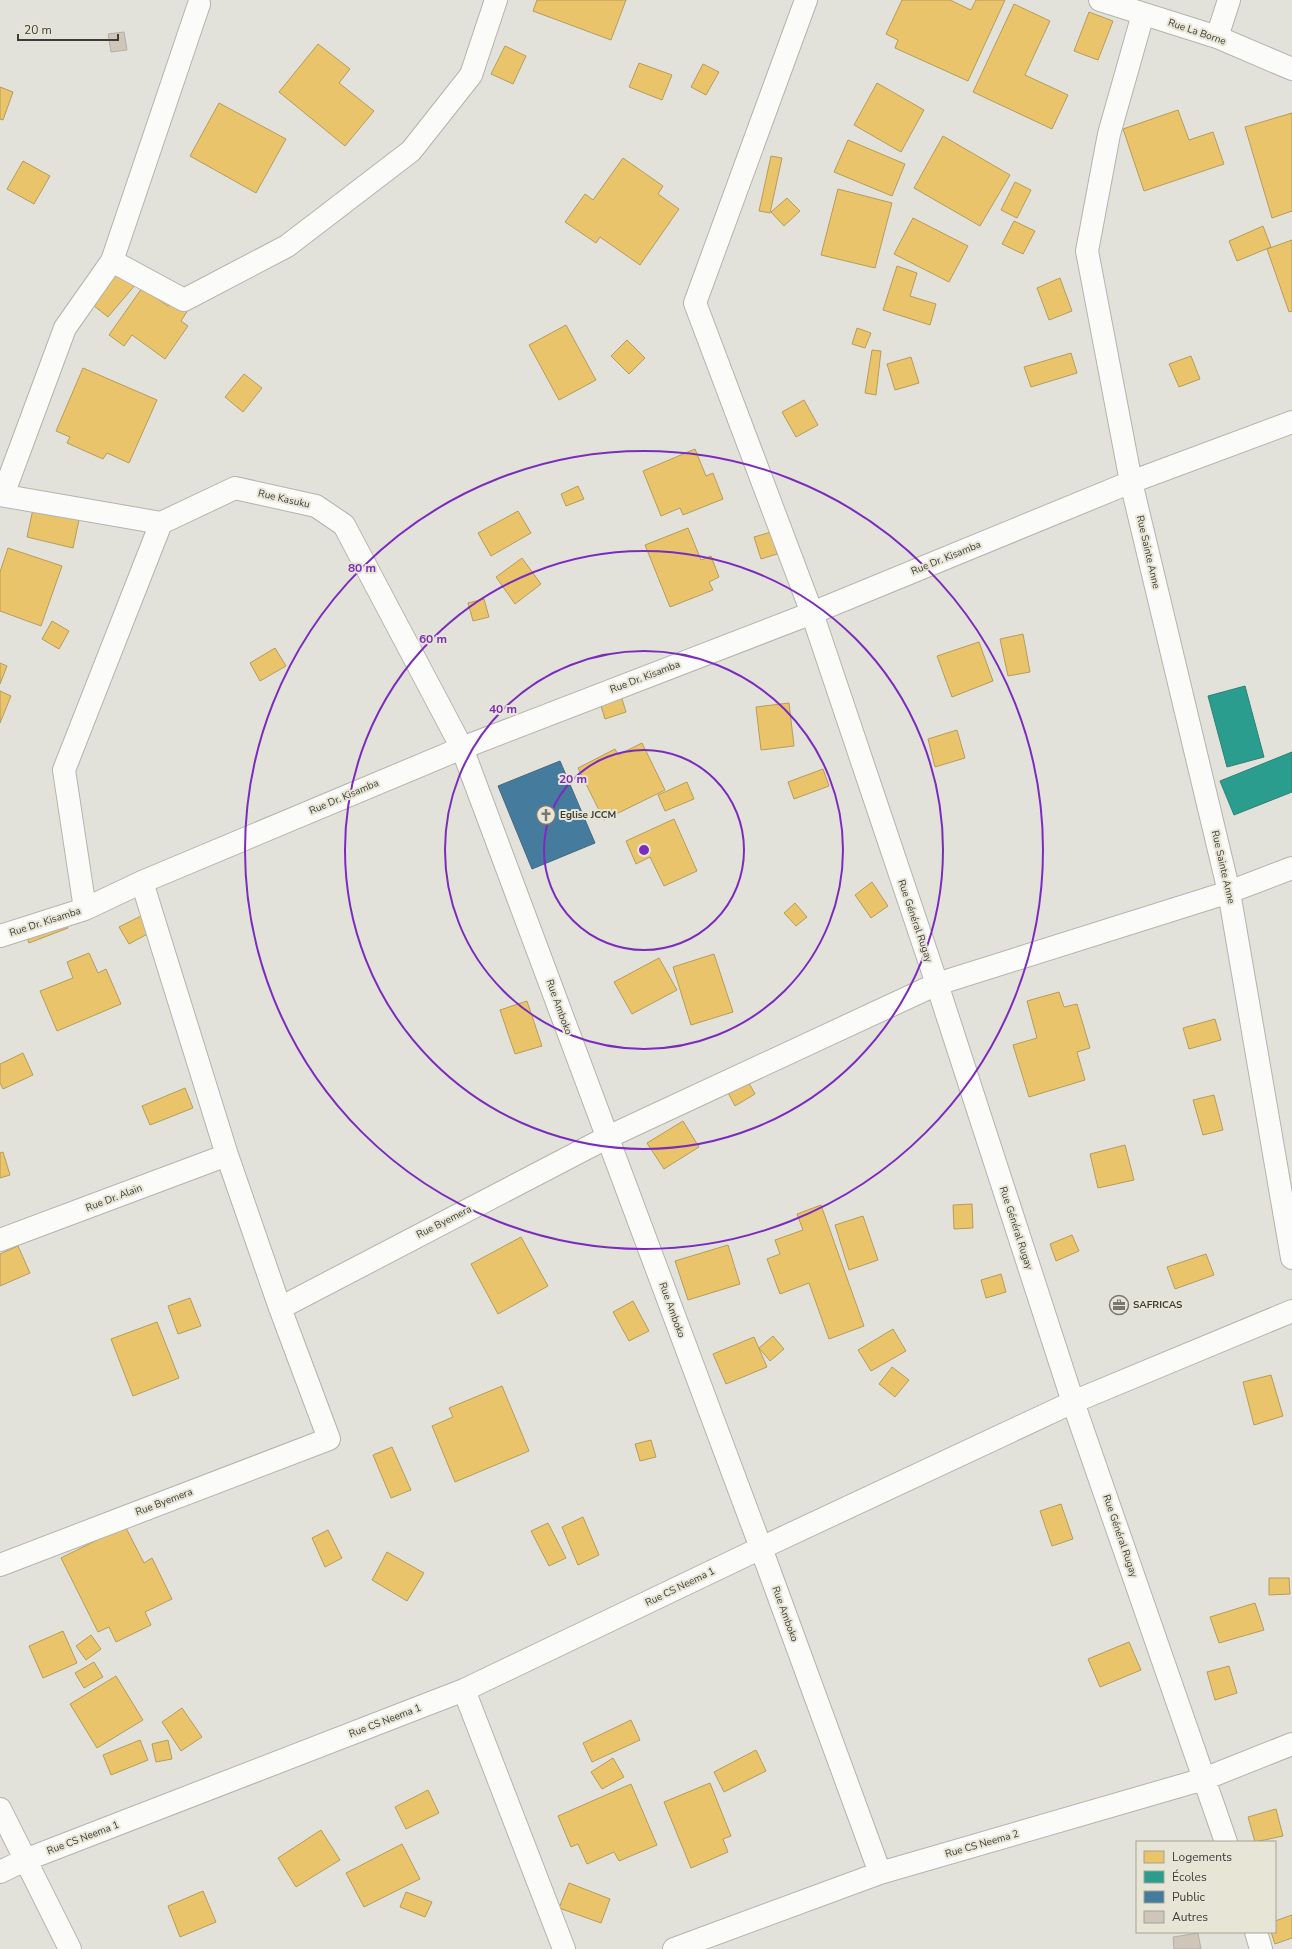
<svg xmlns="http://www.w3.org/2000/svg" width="1292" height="1949" font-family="'Nunito Sans',sans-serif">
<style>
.homes{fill:#e9c46a;stroke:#b69c5b}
.schools{fill:#2a9d8f;stroke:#308075}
.public{fill:#457b9d;stroke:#43687e}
.building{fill:#cfc5b9;stroke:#b3b0aa}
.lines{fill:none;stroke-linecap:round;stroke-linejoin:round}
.minor-casing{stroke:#b4b3ac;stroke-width:24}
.minor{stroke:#fbfbf9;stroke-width:22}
.ring{fill:none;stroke:#7b2cbf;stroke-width:2}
.labels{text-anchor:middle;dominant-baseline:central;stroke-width:4;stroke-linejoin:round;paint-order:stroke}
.street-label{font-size:10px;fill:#3e3d37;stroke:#e7e6d6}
.poi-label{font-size:10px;font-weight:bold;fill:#3e3d37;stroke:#e7e6d6;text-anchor:start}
.centre{fill:#7b2cbf;stroke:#e7e6d6;stroke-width:2}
.ring-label{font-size:12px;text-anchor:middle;font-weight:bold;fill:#7b2cbf;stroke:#e7e6d6;stroke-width:4;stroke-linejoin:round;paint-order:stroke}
</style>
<rect width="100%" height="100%" fill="#e3e2da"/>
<path class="homes" d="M 537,0 L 626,0 L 611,40 L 533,11 Z
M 902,0 L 950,0 L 971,10 L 976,0 L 1005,0 L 968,81 L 895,48 L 898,40 L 886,34 Z
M 1014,4 L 1050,21 L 1025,75 L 1068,95 L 1052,129 L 973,92 Z
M 1089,12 L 1113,21 L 1098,60 L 1074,51 Z
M 318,44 L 350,69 L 339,83 L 374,111 L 345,146 L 279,92 Z
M 505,46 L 526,56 L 513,84 L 491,74 Z
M 639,63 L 672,75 L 662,100 L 629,87 Z
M 703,64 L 719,72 L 706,95 L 691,87 Z
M 877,83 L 924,110 L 901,152 L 854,125 Z
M 0,87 L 13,92 L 3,120 L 0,119 Z
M 219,103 L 286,139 L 256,193 L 190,156 Z
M 1178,110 L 1189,140 L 1213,132 L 1224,164 L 1144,191 L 1123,129 Z
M 1292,113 L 1292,211 L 1272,218 L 1245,127 Z
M 943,136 L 1010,175 L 980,226 L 914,188 Z
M 848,140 L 905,164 L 892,196 L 834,172 Z
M 771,156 L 782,158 L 770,213 L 759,211 Z
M 623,158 L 663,186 L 658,194 L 679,209 L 640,265 L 600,237 L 596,243 L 565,222 L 585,194 L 593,200 Z
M 23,161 L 50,176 L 34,204 L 7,189 Z
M 1015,182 L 1031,190 L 1017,218 L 1001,210 Z
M 838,189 L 892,203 L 875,268 L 821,255 Z
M 787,198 L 800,211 L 784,226 L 771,212 Z
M 913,218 L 968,246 L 949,282 L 894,254 Z
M 1014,221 L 1035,231 L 1023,254 L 1002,244 Z
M 1263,226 L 1271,247 L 1237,261 L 1229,241 Z
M 1292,240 L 1292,311 L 1289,312 L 1267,249 Z
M 897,266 L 917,273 L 910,296 L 936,304 L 930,325 L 883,310 Z
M 117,269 L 136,284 L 108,317 L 89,302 Z
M 1060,278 L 1072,311 L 1049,320 L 1037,288 Z
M 142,288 L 168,306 L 172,299 L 188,310 L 181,321 L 188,326 L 165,359 L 132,335 L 124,346 L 109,335 Z
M 566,325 L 596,380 L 559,400 L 529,345 Z
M 857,328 L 871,333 L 865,348 L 852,344 Z
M 627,340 L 645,358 L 629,374 L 611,356 Z
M 872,350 L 881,351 L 876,395 L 865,393 Z
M 1071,353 L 1077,373 L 1031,387 L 1024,367 Z
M 1191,356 L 1200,379 L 1179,387 L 1169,364 Z
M 911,357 L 919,383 L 895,390 L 887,364 Z
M 83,368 L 157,400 L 129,463 L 107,453 L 103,459 L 67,443 L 70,437 L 56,431 Z
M 244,374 L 262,388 L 243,412 L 225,397 Z
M 804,400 L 818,425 L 796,437 L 782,412 Z
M 695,449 L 706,476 L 713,473 L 723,499 L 683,515 L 680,508 L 661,516 L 643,471 Z
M 578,486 L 584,499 L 566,506 L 561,494 Z
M 33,509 L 79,520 L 73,548 L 27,537 Z
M 518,511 L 531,533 L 491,556 L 478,533 Z
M 688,528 L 701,560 L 711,556 L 719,577 L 709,582 L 713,590 L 670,607 L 645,545 Z
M 771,532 L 777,554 L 761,559 L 754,537 Z
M 8,548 L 62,566 L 41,626 L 0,611 L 0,572 Z
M 522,558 L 541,584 L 515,604 L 496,577 Z
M 484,599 L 489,617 L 473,621 L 468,603 Z
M 52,621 L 69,631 L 59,649 L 42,639 Z
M 1023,634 L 1030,672 L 1008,676 L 1000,639 Z
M 979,642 L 993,681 L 952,697 L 937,656 Z
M 275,648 L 286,666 L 260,681 L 250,663 Z
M 0,663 L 7,666 L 0,684 Z
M 619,689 L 626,712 L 605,719 L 598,696 Z
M 0,691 L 11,696 L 0,723 Z
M 789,703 L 794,746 L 761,750 L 756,707 Z
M 957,730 L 965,758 L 935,767 L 928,739 Z
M 642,743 L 665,790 L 604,820 L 578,768 L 615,749 L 618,755 Z
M 823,769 L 829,786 L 794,799 L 788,782 Z
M 687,782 L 694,799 L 665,811 L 658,795 Z
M 674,819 L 697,871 L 664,886 L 650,857 L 636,864 L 626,841 Z
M 872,882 L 888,906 L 871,918 L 855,895 Z
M 795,903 L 807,917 L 796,926 L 784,913 Z
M 61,910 L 68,928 L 29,943 L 22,924 Z
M 143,915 L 151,932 L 129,944 L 119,927 Z
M 89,953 L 98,973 L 106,969 L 121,1004 L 57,1031 L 40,991 L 73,978 L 67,962 Z
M 714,954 L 733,1012 L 691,1025 L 673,967 Z
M 659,958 L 677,990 L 632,1014 L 614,982 Z
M 1059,992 L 1064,1007 L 1077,1004 L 1090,1048 L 1077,1052 L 1085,1080 L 1029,1097 L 1013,1045 L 1037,1038 L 1027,1001 Z
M 527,1001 L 542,1046 L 515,1054 L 500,1010 Z
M 1215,1019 L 1221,1040 L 1189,1049 L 1183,1028 Z
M 23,1053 L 33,1075 L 3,1089 L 0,1083 L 0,1064 Z
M 746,1078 L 755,1094 L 735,1106 L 726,1089 Z
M 185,1088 L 193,1108 L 150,1125 L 142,1106 Z
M 1214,1095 L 1223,1130 L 1203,1135 L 1193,1100 Z
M 683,1121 L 699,1147 L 664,1169 L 647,1143 Z
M 1125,1145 L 1134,1180 L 1098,1188 L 1090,1154 Z
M 3,1152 L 10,1175 L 0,1178 L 0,1153 Z
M 972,1204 L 973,1228 L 954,1229 L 953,1205 Z
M 821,1205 L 864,1326 L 829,1339 L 809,1283 L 780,1294 L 767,1259 L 780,1254 L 775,1240 L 803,1230 L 797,1214 Z
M 863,1216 L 878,1260 L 849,1270 L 835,1225 Z
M 1072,1235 L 1079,1251 L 1056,1261 L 1050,1244 Z
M 521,1237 L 548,1286 L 498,1314 L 471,1264 Z
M 728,1245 L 740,1284 L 688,1300 L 675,1261 Z
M 18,1246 L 30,1273 L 0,1286 L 0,1254 Z
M 1206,1254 L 1214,1275 L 1175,1289 L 1167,1267 Z
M 1001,1274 L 1006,1292 L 986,1298 L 981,1280 Z
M 190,1298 L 201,1326 L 178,1334 L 168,1306 Z
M 633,1301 L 649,1331 L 629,1341 L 613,1312 Z
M 157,1322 L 179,1378 L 133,1396 L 111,1339 Z
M 893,1329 L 906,1351 L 871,1371 L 858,1350 Z
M 773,1336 L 784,1349 L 770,1361 L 759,1348 Z
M 754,1337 L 767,1367 L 726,1384 L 713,1354 Z
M 892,1367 L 909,1380 L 895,1397 L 879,1384 Z
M 1271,1375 L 1283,1416 L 1254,1425 L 1243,1382 Z
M 502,1386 L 529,1451 L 455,1482 L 432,1426 L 453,1417 L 449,1408 Z
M 651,1440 L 656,1457 L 640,1461 L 635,1444 Z
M 392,1447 L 411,1490 L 391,1498 L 373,1455 Z
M 1061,1504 L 1073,1539 L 1052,1546 L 1040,1511 Z
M 583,1517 L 599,1555 L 578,1565 L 562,1527 Z
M 548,1523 L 566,1558 L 549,1566 L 531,1531 Z
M 125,1526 L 144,1563 L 152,1558 L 172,1599 L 145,1612 L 151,1625 L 116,1642 L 109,1627 L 98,1632 L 61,1558 Z
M 328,1530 L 342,1558 L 325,1567 L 312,1538 Z
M 387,1552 L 424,1573 L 407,1601 L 372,1580 Z
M 1269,1578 L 1289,1578 L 1290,1594 L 1269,1595 Z
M 1255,1603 L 1264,1630 L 1219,1643 L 1210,1617 Z
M 63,1631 L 77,1663 L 43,1678 L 29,1646 Z
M 91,1635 L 101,1649 L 86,1660 L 76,1646 Z
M 1129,1642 L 1141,1670 L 1100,1687 L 1088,1659 Z
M 94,1662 L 103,1677 L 84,1688 L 75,1673 Z
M 1229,1666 L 1237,1693 L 1215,1700 L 1207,1672 Z
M 116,1676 L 143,1720 L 97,1748 L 70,1704 Z
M 182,1708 L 202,1737 L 181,1751 L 162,1722 Z
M 631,1720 L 640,1740 L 592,1762 L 583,1743 Z
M 140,1740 L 148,1760 L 111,1775 L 103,1755 Z
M 168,1740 L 172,1759 L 156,1762 L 152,1744 Z
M 756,1750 L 766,1771 L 724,1792 L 714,1772 Z
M 613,1758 L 624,1777 L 602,1789 L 591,1772 Z
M 710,1783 L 731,1836 L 723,1839 L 728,1852 L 691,1868 L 664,1802 Z
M 631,1784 L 657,1845 L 619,1861 L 614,1852 L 587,1864 L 578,1844 L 571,1847 L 558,1816 Z
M 428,1790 L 439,1813 L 406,1829 L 395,1807 Z
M 1276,1809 L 1283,1836 L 1255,1842 L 1248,1817 Z
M 321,1830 L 340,1860 L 296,1887 L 278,1858 Z
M 402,1844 L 420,1879 L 364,1907 L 346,1873 Z
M 569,1883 L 610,1899 L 601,1923 L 559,1908 Z
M 203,1891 L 216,1922 L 180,1937 L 168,1906 Z
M 406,1892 L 432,1902 L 425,1917 L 400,1907 Z
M 1292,1915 L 1292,1938 L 1275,1944 L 1271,1932 L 1275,1932 L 1275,1921 Z"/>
<path class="schools" d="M 1245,686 L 1264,757 L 1227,767 L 1208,696 Z
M 1292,752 L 1292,792 L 1234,815 L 1220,781 Z"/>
<path class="public" d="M 560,761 L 595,843 L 532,869 L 498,786 Z"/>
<path class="building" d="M 124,32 L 127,50 L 111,52 L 108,34 Z
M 1198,1933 L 1201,1949 L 1174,1949 L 1173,1937 Z"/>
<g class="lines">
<g class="minor-casing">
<path id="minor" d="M 806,0 L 695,303 L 812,613 L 937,984 L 1073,1402 L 1226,1842
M 1100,0 L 1217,37 L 1292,69
M 1143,14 L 1109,134 L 1087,251 L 1131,482 L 1229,892 L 1292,1258
M 1217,37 L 1229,0
M 112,261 L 184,300 L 287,246 L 411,151 L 471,75 L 496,0
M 0,495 L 161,523 L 235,488 L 316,506 L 344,525 L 462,748 L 761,1548 L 880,1873
M 3,495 L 65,328 L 112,261 L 199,4
M 85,909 L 64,770 L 161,523
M 0,936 L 85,909 L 142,882 L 462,748 L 812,613 L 1131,482 L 1292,422
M 0,1240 L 227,1155
M 280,1308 L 608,1137 L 937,984 L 1229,892 L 1292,868
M 0,1565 L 329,1439 L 280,1308 L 227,1155 L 142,882
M 464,1690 L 564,1949
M 0,1809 L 70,1949
M 0,1872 L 25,1860 L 464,1690 L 761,1548 L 1073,1402 L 1292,1311
M 1256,1932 L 1261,1949
M 674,1949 L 880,1873 L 1204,1779 L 1292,1744"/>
</g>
<use href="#minor" class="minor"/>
</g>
<g class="ring">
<circle cx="644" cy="850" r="100"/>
<circle cx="644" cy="850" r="199"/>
<circle cx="644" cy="850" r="299"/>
<circle cx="644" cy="850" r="399"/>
</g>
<defs>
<g id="church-ring" transform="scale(1)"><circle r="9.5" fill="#e7e6d6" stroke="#787770" stroke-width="1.5"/><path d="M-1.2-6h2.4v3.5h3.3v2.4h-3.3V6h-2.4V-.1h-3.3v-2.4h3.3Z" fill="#787770"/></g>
<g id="office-ring" transform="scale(1)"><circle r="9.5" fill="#e7e6d6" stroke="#787770" stroke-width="1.5"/><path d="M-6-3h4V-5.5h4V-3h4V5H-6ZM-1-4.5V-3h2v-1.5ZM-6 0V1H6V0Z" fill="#787770"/></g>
</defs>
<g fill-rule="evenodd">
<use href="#church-ring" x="546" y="815"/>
<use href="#office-ring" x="1119" y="1305"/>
</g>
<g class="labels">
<g class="street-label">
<text transform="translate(1197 32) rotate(19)">Rue La Borne</text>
<text transform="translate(284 499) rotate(13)">Rue Kasuku</text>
<text transform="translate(1148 552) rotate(77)">Rue Sainte Anne</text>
<text transform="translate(946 558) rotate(-22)">Rue Dr. Kisamba</text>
<text transform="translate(645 677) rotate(-21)">Rue Dr. Kisamba</text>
<text transform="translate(344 797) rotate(-23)">Rue Dr. Kisamba</text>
<text transform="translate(1223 867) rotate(77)">Rue Sainte Anne</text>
<text transform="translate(915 921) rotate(71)">Rue Général Rugay</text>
<text transform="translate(45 922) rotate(-18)">Rue Dr. Kisamba</text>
<text transform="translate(559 1007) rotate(70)">Rue Amboko</text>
<text transform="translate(114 1198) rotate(-21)">Rue Dr. Alain</text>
<text transform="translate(444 1222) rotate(-27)">Rue Byemera</text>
<text transform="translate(1016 1228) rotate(72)">Rue Général Rugay</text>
<text transform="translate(672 1310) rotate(70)">Rue Amboko</text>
<text transform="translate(164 1502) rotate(-21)">Rue Byemera</text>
<text transform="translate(1120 1536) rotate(71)">Rue Général Rugay</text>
<text transform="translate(680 1587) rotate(-26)">Rue CS Neema 1</text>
<text transform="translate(785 1614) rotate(70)">Rue Amboko</text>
<text transform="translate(385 1721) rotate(-21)">Rue CS Neema 1</text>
<text transform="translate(83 1838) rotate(-21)">Rue CS Neema 1</text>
<text transform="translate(982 1844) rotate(-16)">Rue CS Neema 2</text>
</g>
<g class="poi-label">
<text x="560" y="815">Eglise JCCM</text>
<text x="1133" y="1305">SAFRICAS</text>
</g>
</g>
<circle cx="644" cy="850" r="6" class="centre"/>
<g class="ring-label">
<text x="362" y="572">80 m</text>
<text x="433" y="643">60 m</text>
<text x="503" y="713">40 m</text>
<text x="573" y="783">20 m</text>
</g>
<rect x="1136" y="1841" width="140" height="92" fill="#e7e6d6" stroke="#a3a296"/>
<rect x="1144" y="1851" width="20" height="12" fill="#e9c46a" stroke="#a3a296"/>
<text x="1172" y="1861" font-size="12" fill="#3e3d37">Logements</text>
<rect x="1144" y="1871" width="20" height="12" fill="#2a9d8f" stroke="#a3a296"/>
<text x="1172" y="1881" font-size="12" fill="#3e3d37">Écoles</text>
<rect x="1144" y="1891" width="20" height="12" fill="#457b9d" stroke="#a3a296"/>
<text x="1172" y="1901" font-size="12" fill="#3e3d37">Public</text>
<rect x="1144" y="1911" width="20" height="12" fill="#cfc5b9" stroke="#a3a296"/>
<text x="1172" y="1921" font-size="12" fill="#3e3d37">Autres</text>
<path d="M18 34v6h100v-6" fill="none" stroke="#3e3d37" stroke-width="2"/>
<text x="24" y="34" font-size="12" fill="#3e3d37" stroke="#e7e6d6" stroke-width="3" paint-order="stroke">20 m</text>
</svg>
